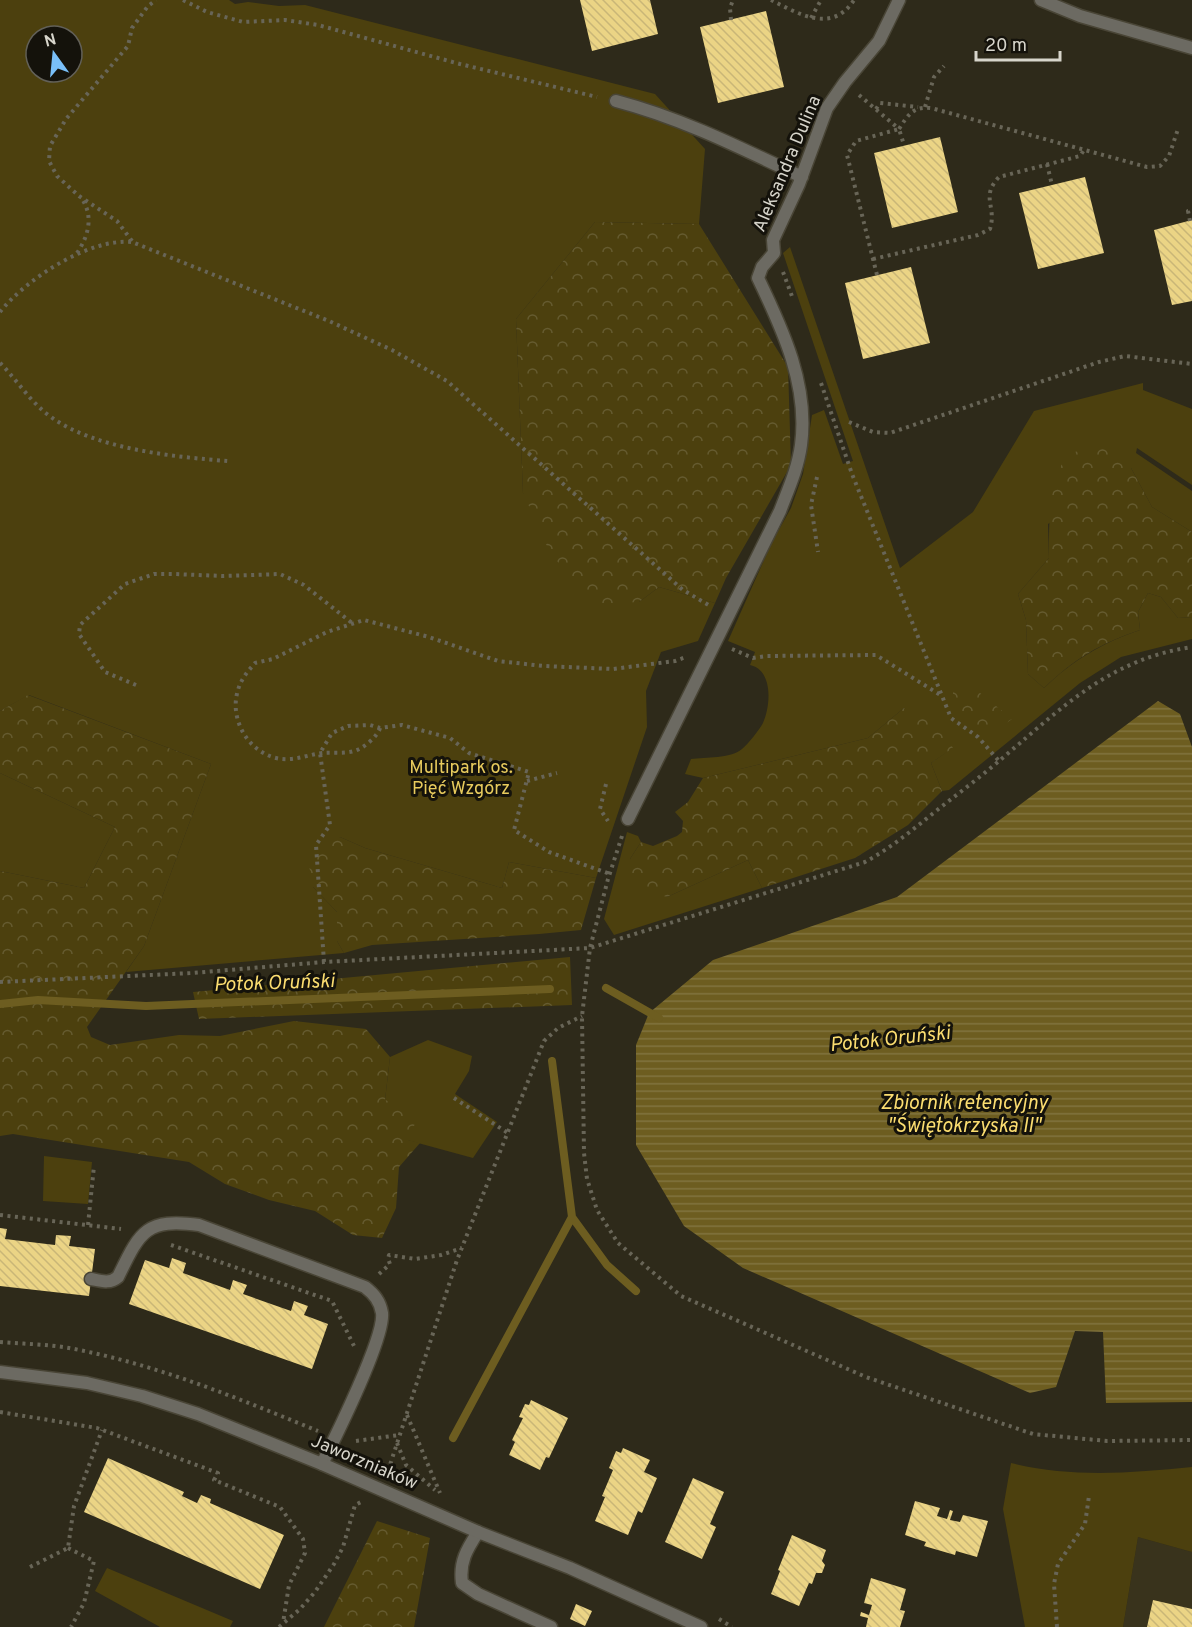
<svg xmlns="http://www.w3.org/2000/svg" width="1192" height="1627" font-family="Overpass,sans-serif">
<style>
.built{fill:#39331c}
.green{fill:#4c400e;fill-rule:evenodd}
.forest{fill:url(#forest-crowns)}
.water{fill:url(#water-rules)}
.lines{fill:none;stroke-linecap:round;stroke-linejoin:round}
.stream{stroke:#6d5d20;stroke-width:8}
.building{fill:url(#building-back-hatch)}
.lane-casing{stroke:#494536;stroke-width:15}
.street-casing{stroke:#494536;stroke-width:15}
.path{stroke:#686557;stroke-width:4;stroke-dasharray:3 4.5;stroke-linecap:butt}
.lane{stroke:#6c6a62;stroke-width:12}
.street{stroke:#6c6a62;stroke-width:12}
.labels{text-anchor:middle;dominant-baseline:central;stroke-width:6;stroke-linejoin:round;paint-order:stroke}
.street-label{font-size:18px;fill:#d7d5cb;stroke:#14120b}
.park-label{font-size:18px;fill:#e8cb5d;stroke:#14120b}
.water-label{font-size:20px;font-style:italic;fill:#fbdd70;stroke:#14120b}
</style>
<defs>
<pattern id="forest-crowns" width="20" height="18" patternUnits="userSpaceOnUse" patternTransform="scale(1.5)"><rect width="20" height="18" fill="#4c400e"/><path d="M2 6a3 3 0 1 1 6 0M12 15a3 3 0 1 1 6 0" fill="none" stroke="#655b30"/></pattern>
<pattern id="water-rules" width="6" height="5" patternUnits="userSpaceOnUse" patternTransform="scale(1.5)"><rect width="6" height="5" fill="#6d5d20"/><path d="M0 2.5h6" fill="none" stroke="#81733f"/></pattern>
<pattern id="building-back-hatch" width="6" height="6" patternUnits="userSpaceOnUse" patternTransform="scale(1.5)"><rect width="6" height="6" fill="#ebd485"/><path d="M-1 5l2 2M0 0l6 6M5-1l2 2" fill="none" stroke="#c9b677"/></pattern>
</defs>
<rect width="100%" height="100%" fill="#2e2a1a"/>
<path class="built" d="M 1138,1537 L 1192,1552 L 1192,1627 L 1123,1627 Z"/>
<path class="green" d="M 0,0 L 229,0 L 235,4 L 248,2 L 279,6 L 305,5 L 655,94 L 705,149 L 699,224 L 595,222 L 516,319 L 523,493 L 639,602 L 659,587 L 715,603 L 698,641 L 661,652 L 646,691 L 647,727 L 596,878 L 509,862 L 502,888 L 365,848 L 340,837 L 313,887 L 337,912 L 337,941 L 344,953 L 126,972 L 144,946 L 211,764 L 29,695 L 0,711 ZM 36,36 L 72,36 L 72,72 L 36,72 Z
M 790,247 L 900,568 L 973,512 L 1034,411 L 1143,383 L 1143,390 L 1192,409 L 1192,485 L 1137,448 L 1136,453 L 1192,491 L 1192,532 L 1152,507 L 1131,468 L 1048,524 L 1049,558 L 1018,594 L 1026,620 L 1028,674 L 1044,688 C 1073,660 1102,643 1140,630 L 1138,612 L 1148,593 L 1161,597 L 1178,618 L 1192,617 L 1192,639 L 1121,657 L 1080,683 L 949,790 L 942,791 L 931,763 L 952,748 L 904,708 L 868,738 L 703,778 L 685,774 L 691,759 C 706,757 730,759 742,749 C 749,743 759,730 763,723 C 771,705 773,670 750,665 L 755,652 L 728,641 L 772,542 L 791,508 L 803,474 L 812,415 L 824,410 L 843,464 L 853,461 L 783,253 Z
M 0,773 L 115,827 L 84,888 L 0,871 Z
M 627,832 L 638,836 L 641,842 L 630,859 L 667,897 L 748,860 L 762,888 L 614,935 L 604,919 Z
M 428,1040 L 472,1056 L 469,1071 L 455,1094 L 497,1122 L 473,1158 L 407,1140 L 385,1100 L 390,1057 Z
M 44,1156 L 92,1162 L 88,1204 L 43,1201 Z
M 1011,1463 C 1070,1478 1132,1473 1192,1467 L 1192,1552 L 1138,1537 L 1123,1627 L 1025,1627 L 1003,1509 Z
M 107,1568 L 233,1621 L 230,1627 L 160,1627 L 95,1591 Z"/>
<path class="forest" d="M 595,222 L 699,224 L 788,367 L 791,465 L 726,578 L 715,603 L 659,587 L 639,602 L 598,604 L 551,555 L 523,493 L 516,319 Z
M 1108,447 L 1131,468 L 1152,507 L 1192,532 L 1192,617 L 1178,618 L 1161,597 L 1148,593 L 1138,612 L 1140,630 C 1101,643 1074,659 1044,688 L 1028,674 L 1026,620 L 1018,594 L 1049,558 C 1049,533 1047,463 1075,452 C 1085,448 1098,448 1108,447 Z
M 969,684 L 1012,719 L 986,738 L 968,725 L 953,707 L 953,690 Z
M 28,695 L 211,764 L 144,946 L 87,1027 L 91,1037 L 110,1045 L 179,1035 L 220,1036 L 294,1021 L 366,1029 L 390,1057 L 385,1100 L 420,1112 L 408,1140 L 420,1143 L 399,1167 L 396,1208 L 382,1238 L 353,1235 L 315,1211 L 269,1200 L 225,1184 L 189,1162 L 13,1134 L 0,1136 L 0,871 L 84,888 L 115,827 L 0,773 L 0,711 Z
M 904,708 L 937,722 L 953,748 L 931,763 L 942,791 L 908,825 L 855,858 L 762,888 L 748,860 L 667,897 L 654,893 L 632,881 L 630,859 L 641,842 L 653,846 L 677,836 L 682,832 L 683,821 L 675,812 L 688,802 L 703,778 L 868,738 Z
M 340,837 L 365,848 L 502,888 L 509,862 L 596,878 L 581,930 L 539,934 L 372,945 L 344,953 L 337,941 L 337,912 L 313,887 L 307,855 Z
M 570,957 L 572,1005 L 199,1019 L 193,992 Z
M 377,1521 L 430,1538 L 414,1627 L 324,1627 Z"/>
<path class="water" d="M 1158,701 L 1180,714 L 1192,747 L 1192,1402 L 1106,1403 L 1103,1332 L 1075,1331 L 1056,1387 L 1030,1393 L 743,1268 L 684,1226 L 636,1145 L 636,1045 L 649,1013 L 713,960 L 897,897 Z"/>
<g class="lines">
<path class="stream" d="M 606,988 L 659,1018
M 0,1004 L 38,1000 L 146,1006 L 550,989
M 552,1061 L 572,1217 L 607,1265 L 636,1291
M 453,1438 L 572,1217"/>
</g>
<path class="building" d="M 580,0 L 650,0 L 658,34 L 592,51 Z
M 766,11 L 784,87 L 718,103 L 700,27 Z
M 940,137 L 958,212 L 892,228 L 874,153 Z
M 1085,177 L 1104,253 L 1038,269 L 1019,193 Z
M 1192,220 L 1192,301 L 1172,305 L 1154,230 Z
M 911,267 L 930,343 L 863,359 L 845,283 Z
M 0,1228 L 7,1229 L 5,1239 L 55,1245 L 56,1235 L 71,1236 L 69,1246 L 95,1249 L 89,1296 L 0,1286 Z
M 172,1258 L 186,1263 L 183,1273 L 230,1290 L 233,1280 L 247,1285 L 243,1294 L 291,1311 L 294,1301 L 308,1306 L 304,1315 L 328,1324 L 312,1369 L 129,1304 L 145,1260 L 169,1268 Z
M 531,1400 L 568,1418 L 549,1458 L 546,1457 L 540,1470 L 509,1455 L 515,1442 L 512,1440 L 523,1418 L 519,1417 L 525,1404 L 529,1405 Z
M 623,1448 L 650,1460 L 644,1472 L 657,1478 L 642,1513 L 638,1511 L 628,1535 L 595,1521 L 605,1497 L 602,1496 L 613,1470 L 609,1468 L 616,1451 L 621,1453 Z
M 108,1458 L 184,1492 L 182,1496 L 197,1503 L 201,1495 L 211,1499 L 210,1503 L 284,1535 L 260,1589 L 84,1512 Z
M 693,1478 L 724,1492 L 710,1524 L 716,1527 L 702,1559 L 665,1542 Z
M 915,1501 L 940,1508 L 937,1516 L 947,1519 L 950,1510 L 953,1511 L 950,1520 L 960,1522 L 963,1515 L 988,1521 L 977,1557 L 956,1551 L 955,1555 L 924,1546 L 926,1542 L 905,1535 Z
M 792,1535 L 826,1550 L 822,1561 L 825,1565 L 822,1573 L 816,1573 L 812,1584 L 809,1583 L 799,1606 L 771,1594 L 780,1571 L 778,1570 Z
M 871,1578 L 906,1589 L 900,1610 L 905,1611 L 900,1627 L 866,1627 L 868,1618 L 860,1616 L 861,1612 L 869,1615 L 872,1605 L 864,1603 Z
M 1153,1600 L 1192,1609 L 1192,1627 L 1147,1627 Z
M 576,1604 L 592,1611 L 585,1626 L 570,1619 Z"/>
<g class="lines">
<g class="lane-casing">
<path id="lane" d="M 616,101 C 681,118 741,148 802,177
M 628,819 L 780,511 C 788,490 798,468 801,445 C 809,386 783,330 758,278 L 762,267 L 774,253 L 773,240 L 799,184 L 827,108 L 845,82 L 879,41 L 899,0
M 91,1279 C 101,1281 110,1284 118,1277 C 140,1232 145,1218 199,1225 L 365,1287 C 374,1294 380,1301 382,1313 C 385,1337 335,1438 322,1464
M 478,1532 C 467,1549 459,1562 462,1583 L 478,1594 L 551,1627"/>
</g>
<g class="street-casing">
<path id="street" d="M 1041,0 L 1080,16 L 1192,48
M 0,1372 L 87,1383 L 142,1396 L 198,1414 L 322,1464 L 478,1532 L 570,1568 L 701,1627"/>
</g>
<path class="path" d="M 183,0 L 207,12 L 243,22 L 285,20 L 318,25 L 460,64 L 597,97
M 771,0 C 799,14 832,34 854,0
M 811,18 L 821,0
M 731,20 L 730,8 L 733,0
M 859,95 L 899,129 C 908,115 913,106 931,108 L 1147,167 L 1160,166 L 1169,156 L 1178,129
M 925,107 L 934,77 L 944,66
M 876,109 L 880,103 L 918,107
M 1047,164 L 1052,185
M 1190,221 L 1188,211 L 1192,210
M 132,241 L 117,221 L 79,196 L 57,176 L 49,161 L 50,146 L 66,119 L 128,46 L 132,28 L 148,6 L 156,0
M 77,253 C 88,237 94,217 82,199
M 873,259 L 978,235 L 990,229 C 997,206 980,197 999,177 L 1080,156 L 1084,150
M 783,272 L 793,299
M 877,275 L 847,155 L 856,141 L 899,129 L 904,145
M 0,312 C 26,279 89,238 132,242 L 329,321 L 392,350 L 447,381 L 683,590 L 712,607
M 0,363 C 18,381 30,402 51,417 C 95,449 174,457 228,461
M 821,383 L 852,474 L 951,718 L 978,737 L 999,761
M 849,422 L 873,432 L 890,433 L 1099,362 L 1125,356 L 1192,364
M 817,477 L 811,505 L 818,552
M 732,649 L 753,658 L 766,656 L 876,655 L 942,696
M 136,685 L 105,672 L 79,634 L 80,625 L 125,584 L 154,574 L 174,574 L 223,576 L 280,574 L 304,585 L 352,623
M 380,728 C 378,736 363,749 354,751 C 344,754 332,752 322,753 C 306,755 293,762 276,758 C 247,751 229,718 238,690 C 241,679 248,671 255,663 L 273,659 L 327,632 L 364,620 L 429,637 L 498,661 L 544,666 L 613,669 L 675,661 L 686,657
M 527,781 L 557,773
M 606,784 L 600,809 L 608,821
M 622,836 L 608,879 L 590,948 L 582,1016 L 584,1153 L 587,1179 L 597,1210 L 618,1243 L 681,1296 L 866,1377 L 1033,1434 L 1107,1441 L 1192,1440
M 324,962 L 316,845 L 330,825 L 320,753 L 332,733 L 348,726 L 370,725 L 380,728 L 402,725 L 450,738 L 469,753 L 529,772 L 514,830 L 549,852 L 610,874
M 0,982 L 193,973 L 324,962 L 590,948 L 865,862 C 889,849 910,832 931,815 C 956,795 982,776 1006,755 C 1065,705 1111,659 1192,647
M 454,1098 L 508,1133
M 0,1215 L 121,1229
M 88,1225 L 94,1166
M 171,1245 L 332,1301 L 354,1346
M 379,1274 L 390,1264 L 388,1259 L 389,1255 L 415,1259 L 441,1255 L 462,1248
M 0,1342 C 23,1344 47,1344 69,1348 C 156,1364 237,1398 318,1431
M 0,1412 L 97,1428 L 218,1473 L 214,1480 L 280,1507 L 303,1539 L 305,1553 L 289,1585 L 283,1623
M 407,1415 L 440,1493
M 356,1441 L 399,1435
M 397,1443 L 406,1465 L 435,1490
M 388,1471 L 457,1260 L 544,1041 L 558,1028 L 582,1016
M 68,1548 L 94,1561 L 84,1603 L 71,1627
M 30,1567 L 68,1548 L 74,1506 L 102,1430
M 719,1619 L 732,1627
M 279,1627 L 300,1609 L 315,1592 L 334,1564 L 343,1547 L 355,1505 L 361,1502
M 1057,1627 L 1054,1584 L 1058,1564 L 1085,1524 L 1089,1496"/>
<use href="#lane" class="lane"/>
<use href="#street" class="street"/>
</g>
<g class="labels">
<g class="street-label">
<text transform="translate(788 164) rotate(-67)">Aleksandra Dulina</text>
<text transform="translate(364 1463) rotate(23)">Jaworzniaków</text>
</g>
<g class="park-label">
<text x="461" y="768">Multipark os.<tspan x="461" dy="21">Pięć Wzgórz</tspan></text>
</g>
<g class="water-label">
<text transform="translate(274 984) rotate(-2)">Potok Oruński</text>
<text transform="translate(890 1040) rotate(-6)">Potok Oruński</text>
<text x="964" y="1104">Zbiornik retencyjny<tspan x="964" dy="23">"Świętokrzyska II"</tspan></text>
</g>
</g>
<g transform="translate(54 54) rotate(345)"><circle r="28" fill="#14120b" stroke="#626058" stroke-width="1.5"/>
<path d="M0-4.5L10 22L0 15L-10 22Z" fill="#79bff8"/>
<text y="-9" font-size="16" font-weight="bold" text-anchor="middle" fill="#d7d5cb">N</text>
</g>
<path d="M976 51v9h84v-9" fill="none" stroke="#d7d5cb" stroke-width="3"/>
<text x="985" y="51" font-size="18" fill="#d7d5cb" stroke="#14120b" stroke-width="4.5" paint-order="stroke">20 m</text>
</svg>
